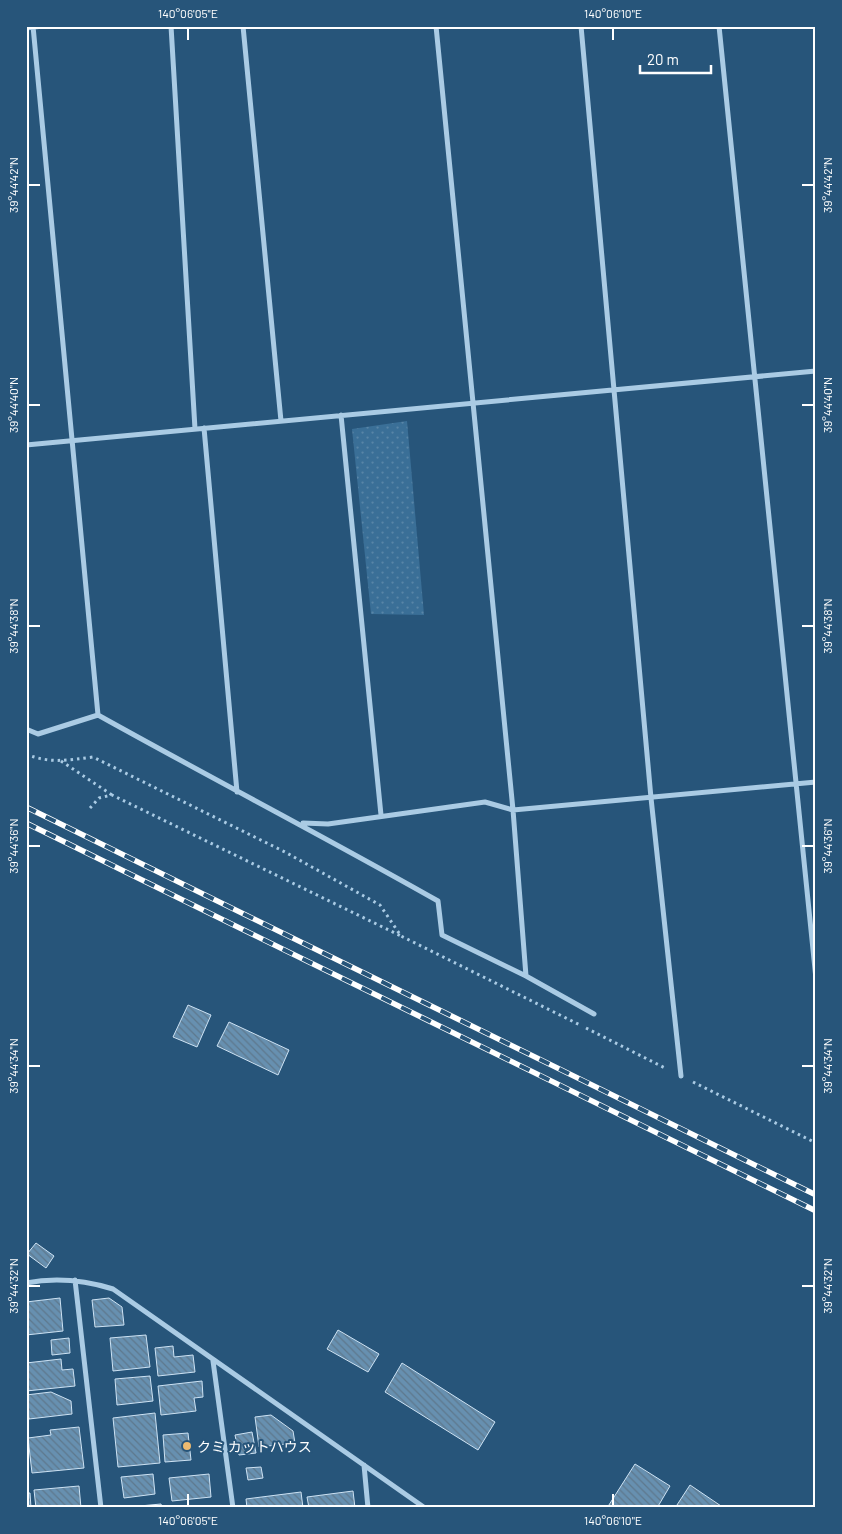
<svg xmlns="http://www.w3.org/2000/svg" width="842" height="1534" font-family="Barlow,'Noto Sans JP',sans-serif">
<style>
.park{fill:url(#park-dots)}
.building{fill:url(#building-back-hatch);stroke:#cde2f3}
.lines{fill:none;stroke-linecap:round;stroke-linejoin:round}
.path{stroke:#aacbe4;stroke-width:3;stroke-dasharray:2.5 4;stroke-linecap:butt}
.street{stroke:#aacbe4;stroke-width:5}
.rail-casing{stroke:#fff;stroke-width:5.5}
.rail{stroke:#27557a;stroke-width:4;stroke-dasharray:11;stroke-linecap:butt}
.ticks{fill:none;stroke:#fff;stroke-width:2}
.poi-dot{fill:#ecba70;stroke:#27557a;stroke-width:2}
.labels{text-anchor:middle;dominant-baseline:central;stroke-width:4;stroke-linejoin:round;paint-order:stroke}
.poi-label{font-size:14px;fill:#fff;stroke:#27557a;text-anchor:start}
.neatline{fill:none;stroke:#fff;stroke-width:2}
.ticks-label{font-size:12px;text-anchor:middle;fill:#fff}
</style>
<defs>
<pattern id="park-dots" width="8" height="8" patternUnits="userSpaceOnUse" patternTransform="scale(1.25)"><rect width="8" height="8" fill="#3a6f97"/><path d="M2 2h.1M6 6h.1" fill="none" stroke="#5885a7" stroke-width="1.8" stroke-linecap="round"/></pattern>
<pattern id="building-back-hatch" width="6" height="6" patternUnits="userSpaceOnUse" patternTransform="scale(1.25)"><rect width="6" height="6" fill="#6790b0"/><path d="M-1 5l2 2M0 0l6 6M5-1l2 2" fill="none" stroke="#5e788d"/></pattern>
</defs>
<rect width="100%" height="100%" fill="#27557a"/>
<path class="park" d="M 407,421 L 424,615 L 371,614 L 352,429 Z"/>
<path class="building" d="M 188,1005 L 211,1015 L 197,1047 L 173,1037 Z
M 229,1022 L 289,1050 L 278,1075 L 217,1046 Z
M 36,1243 L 54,1256 L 46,1268 L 27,1254 Z
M 60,1298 L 63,1331 L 26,1335 L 26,1302 Z
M 109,1298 L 122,1307 L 124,1325 L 95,1327 L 92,1300 Z
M 338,1330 L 379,1354 L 368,1372 L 327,1349 Z
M 146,1335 L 150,1367 L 113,1371 L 110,1338 Z
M 69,1338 L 70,1353 L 52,1355 L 51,1340 Z
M 173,1346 L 174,1357 L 193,1355 L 195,1372 L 158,1376 L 155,1348 Z
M 61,1359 L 62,1370 L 73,1369 L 75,1386 L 26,1391 L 26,1363 Z
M 402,1363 L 495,1422 L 478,1450 L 385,1392 Z
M 150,1376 L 153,1401 L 117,1405 L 115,1379 Z
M 202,1381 L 203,1397 L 194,1398 L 196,1411 L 161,1415 L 158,1386 Z
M 51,1392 L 71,1401 L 72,1414 L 29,1419 L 26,1395 Z
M 155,1413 L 160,1463 L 118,1467 L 113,1418 Z
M 271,1415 L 293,1431 L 295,1443 L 259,1447 L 255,1417 Z
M 79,1427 L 84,1468 L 32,1473 L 28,1438 L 51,1435 L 50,1430 Z
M 252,1432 L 256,1453 L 239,1455 L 235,1435 Z
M 188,1433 L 191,1460 L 165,1462 L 163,1435 Z
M 635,1464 L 670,1486 L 657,1508 L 607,1508 Z
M 261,1467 L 263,1478 L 248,1480 L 246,1468 Z
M 153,1474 L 155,1494 L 124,1498 L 121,1477 Z
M 209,1474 L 211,1497 L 172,1501 L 169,1478 Z
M 690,1485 L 724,1508 L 675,1508 Z
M 79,1486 L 81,1508 L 36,1508 L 34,1490 Z
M 353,1491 L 355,1508 L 309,1508 L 307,1497 Z
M 301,1492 L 303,1508 L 247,1508 L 246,1499 Z
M 26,1493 L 30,1493 L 31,1508 L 26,1508 Z
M 161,1504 L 162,1508 L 129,1508 L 129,1507 Z"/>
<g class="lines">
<path class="path" d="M 26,754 C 50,764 68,760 93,757 L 285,852 L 380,905 L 401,936 L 580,1025
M 61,761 L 112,795
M 90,808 L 99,798 L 112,795 L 401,936
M 586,1028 L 665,1068
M 693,1082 L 816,1143"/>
<path class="street" d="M 33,26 L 98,715 C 211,778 325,837 438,901 L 442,935 L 526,976 L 594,1014
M 171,26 L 195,429
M 243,26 L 281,421
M 436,26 L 513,810 L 526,976
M 581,26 L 651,798 L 681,1076
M 719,26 L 816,979
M 26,28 L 43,26
M 341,415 L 381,815
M 204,428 L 237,792
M 26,445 L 816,371
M 26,729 L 38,734 L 98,715
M 303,823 L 328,824 L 485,802 L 513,810 L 816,782
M 75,1280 L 101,1508
M 26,1283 C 57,1277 84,1280 113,1289 L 425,1508
M 213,1361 L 233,1508
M 364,1465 L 368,1508"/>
<g class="rail-casing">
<path id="rail" d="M 26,807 L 816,1195
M 26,823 L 816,1211"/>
</g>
<use href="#rail" class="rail"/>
</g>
<path class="ticks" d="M 188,28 L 188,40M 613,28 L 613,40M 28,185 L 40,185M 802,185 L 814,185M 28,405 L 40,405M 802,405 L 814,405M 28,626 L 40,626M 802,626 L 814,626M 28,846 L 40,846M 802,846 L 814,846M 28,1066 L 40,1066M 802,1066 L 814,1066M 28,1286 L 40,1286M 802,1286 L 814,1286M 188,1494 L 188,1506M 613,1494 L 613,1506"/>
<circle class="poi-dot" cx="187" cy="1446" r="5"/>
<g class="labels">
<g class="poi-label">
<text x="197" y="1446">クミ カットハウス</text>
</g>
</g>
<rect width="842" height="1534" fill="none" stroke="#27557a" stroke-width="55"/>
<path d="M640 65v8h71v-8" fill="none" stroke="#ffffff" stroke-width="2.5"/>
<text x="647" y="65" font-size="15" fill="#ffffff" stroke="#27557a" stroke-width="4" paint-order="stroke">20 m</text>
<rect x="28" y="28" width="786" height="1478" class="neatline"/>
<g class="ticks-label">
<text x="188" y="18">140°06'05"E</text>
<text x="613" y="18">140°06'10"E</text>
<text transform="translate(14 185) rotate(-90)" y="4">39°44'42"N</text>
<text transform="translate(828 185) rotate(-90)" y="4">39°44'42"N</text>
<text transform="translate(14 405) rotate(-90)" y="4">39°44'40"N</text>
<text transform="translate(828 405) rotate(-90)" y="4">39°44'40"N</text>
<text transform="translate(14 626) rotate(-90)" y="4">39°44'38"N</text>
<text transform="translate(828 626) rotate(-90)" y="4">39°44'38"N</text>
<text transform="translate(14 846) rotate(-90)" y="4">39°44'36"N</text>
<text transform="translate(828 846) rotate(-90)" y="4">39°44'36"N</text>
<text transform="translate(14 1066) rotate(-90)" y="4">39°44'34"N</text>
<text transform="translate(828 1066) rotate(-90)" y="4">39°44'34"N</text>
<text transform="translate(14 1286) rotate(-90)" y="4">39°44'32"N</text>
<text transform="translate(828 1286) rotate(-90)" y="4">39°44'32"N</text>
<text x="188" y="1525">140°06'05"E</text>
<text x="613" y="1525">140°06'10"E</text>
</g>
</svg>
